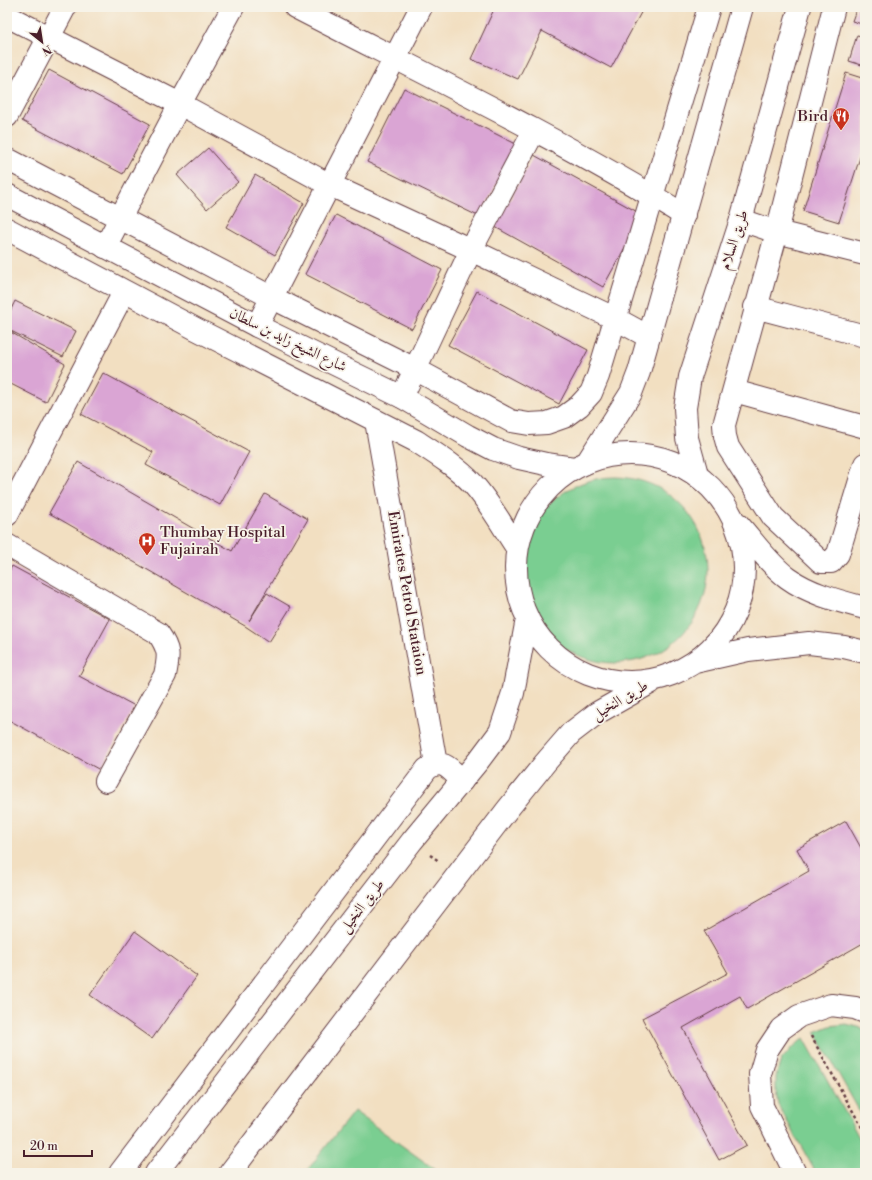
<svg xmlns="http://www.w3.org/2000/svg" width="872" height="1180" font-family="'Libre Bodoni',Amiri,serif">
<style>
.green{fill:#7ace91;stroke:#62765e}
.building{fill:#daa5d4}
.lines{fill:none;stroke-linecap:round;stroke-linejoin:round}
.minor-casing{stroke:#633c42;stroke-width:24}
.major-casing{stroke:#633c42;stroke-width:24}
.path{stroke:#633c42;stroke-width:2.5;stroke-dasharray:3 3;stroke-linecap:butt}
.minor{stroke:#fff;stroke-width:22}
.major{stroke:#fff;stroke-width:22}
.labels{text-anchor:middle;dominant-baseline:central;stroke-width:3.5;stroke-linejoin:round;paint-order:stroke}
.poi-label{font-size:15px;fill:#4a1f2b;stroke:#f7f3e8;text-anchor:end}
.street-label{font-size:15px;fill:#4a1f2b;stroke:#f7f3e8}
</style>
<rect width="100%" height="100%" fill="#f7f3e8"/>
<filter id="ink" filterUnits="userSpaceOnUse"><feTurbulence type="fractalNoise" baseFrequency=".025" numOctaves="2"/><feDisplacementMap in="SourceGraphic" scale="8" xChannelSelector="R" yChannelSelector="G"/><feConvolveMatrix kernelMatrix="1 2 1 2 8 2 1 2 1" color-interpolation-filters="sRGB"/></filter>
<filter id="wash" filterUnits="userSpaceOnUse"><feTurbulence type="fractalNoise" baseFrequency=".012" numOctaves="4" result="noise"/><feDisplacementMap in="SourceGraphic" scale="16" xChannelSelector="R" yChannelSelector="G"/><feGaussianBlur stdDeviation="0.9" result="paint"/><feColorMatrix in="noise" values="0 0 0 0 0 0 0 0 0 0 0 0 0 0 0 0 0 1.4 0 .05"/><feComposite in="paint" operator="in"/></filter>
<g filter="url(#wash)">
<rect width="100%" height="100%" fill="#f2dfc1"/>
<path class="green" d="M522 570a93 93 0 1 1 186 0a93 93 0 1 1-186 0Z
M 846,1024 L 862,1028 L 865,1030 L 865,1121 L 815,1032 L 830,1026 Z
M 804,1038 L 865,1148 L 865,1173 L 816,1173 L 778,1105 L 776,1090 L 776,1076 L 781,1060 L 792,1048 Z
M 354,1111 L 440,1173 L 305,1173 Z"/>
<g id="blocks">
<path class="building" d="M 495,7 L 644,7 L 611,68 L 542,31 L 518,79 L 471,59 Z
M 857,7 L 865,7 L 865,25 L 852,21 Z
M 857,35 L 865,37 L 865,66 L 849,61 Z
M 49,70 L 150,124 L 123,174 L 22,121 Z
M 846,73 L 865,79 L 865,142 L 839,222 L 803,211 Z
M 404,88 L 516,144 L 480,217 L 367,162 Z
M 208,148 L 238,182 L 207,209 L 177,175 Z
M 534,155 L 643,215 L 603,287 L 495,227 Z
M 255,175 L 304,203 L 275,255 L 226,227 Z
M 336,215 L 442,270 L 412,329 L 305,274 Z
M 477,291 L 588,350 L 559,404 L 448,345 Z
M 15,301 L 76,331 L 63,357 L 7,329 L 7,318 Z
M 7,330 L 65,364 L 46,402 L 7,382 Z
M 103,373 L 249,452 L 220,505 L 146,465 L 153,452 L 81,414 Z
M 78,462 L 232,551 L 265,494 L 308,519 L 249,621 L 267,593 L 291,607 L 269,642 L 245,626 L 49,513 Z
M 12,566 L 110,619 L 79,676 L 135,706 L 100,770 L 7,719 L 7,575 Z
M 846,821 L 865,855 L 865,942 L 747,1009 L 740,996 L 683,1028 L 747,1145 L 719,1160 L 642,1018 L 728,973 L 704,931 L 809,871 L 797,849 Z
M 135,931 L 197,976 L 152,1039 L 90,995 Z"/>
</g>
</g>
<g filter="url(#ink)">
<use href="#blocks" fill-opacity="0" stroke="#633c42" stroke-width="1"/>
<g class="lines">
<g class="minor-casing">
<path id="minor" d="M 295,7 C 425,74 558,138 684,215
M 834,7 L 777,232 L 724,425 L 725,436 L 728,447 L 773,517 L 821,562 L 831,562 L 838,554 L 865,464
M 7,16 L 180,104 L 328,184 L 471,250 L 616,319 L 649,337
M 7,116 L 65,7
M 7,159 L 271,297 L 415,369 L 511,421 L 529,424 L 547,423 L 564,417 L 579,406 L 591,393 L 598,376 L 709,7
M 741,220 L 777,232 L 865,254
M 105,247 L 180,104 L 233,7
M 755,307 L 865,336
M 257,326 L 421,7
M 734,391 L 865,427
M 402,397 L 471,250 L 534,131
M 376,421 L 436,764
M 7,515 L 124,292
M 7,545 L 158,633 C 170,650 169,656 165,675 L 106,781
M 120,1173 L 427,769 C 443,757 451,770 462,781
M 795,1173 L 762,1106 L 760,1074 L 767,1050 L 781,1029 L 799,1016 L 831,1005 L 855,1008 L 865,1012"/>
</g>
<g class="major-casing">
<path id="major" d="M 7,195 L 257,326 L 402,397 L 468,436 L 493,449 L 519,458 L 546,464 L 574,468
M 7,229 L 196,329 L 416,441 C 436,454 457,467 473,484 C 490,503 503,527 517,548
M516 568a114 114 0 1 1 228 0a114 114 0 1 1-228 0Z
M 588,461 L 631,393 L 639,372 L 742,7
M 697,474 L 687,438 L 685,408 L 690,377 L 741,220 L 800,7
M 738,524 C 754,542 769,564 788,578 C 810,594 839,601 865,608
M 695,662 L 748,650 L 809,643 L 844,647 L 865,652
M 156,1173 L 412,841 L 479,760 L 500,732 L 513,693 L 527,619
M 230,1173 L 507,810 L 545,763 L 571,733 L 597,713 L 650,683"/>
</g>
<path class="path" d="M 430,855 L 439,861
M 811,1036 L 865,1133"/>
<use href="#minor" class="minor"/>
<use href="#major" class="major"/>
</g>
</g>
<defs>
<g id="restaurant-pin" transform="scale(0.9)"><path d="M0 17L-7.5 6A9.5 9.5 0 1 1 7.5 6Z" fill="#c8321e" stroke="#f7f3e8"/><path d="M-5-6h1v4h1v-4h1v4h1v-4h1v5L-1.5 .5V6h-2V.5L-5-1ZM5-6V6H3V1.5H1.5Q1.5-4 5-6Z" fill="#fff"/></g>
<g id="hospital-pin" transform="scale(0.9)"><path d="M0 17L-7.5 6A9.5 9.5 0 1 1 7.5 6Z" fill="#c8321e" stroke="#f7f3e8"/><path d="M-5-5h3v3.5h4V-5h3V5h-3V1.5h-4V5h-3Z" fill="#fff"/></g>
</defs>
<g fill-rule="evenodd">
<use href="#restaurant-pin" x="841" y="116"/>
<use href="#hospital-pin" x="147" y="541"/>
</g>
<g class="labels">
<g class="poi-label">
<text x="828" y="116">Bird</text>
<text x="160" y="532" text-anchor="start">Thumbay Hospital<tspan x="160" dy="17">Fujairah</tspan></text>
</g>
<g class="street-label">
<text transform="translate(734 240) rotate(-72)">طريق السلام</text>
<text transform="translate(288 340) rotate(26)">شارع الشيخ زايد بن سلطان</text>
<text transform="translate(407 593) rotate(80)">Emirates Petrol Stataion</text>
<text transform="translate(620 700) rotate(-31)">طريق النخيل</text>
<text transform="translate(362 906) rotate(-52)">طريق النخيل</text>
</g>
</g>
<rect width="872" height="1180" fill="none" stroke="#f7f3e8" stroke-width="24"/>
<g transform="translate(42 42) rotate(150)" stroke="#f7f3e8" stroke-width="3" paint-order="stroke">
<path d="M0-3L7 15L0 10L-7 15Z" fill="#4a1f2b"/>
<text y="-6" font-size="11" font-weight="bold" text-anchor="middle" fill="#4a1f2b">N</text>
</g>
<path d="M24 1150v6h68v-6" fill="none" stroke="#4a1f2b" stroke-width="2"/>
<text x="30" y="1150" font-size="12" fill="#4a1f2b" stroke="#f7f3e8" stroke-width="3" paint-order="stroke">20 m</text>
</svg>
